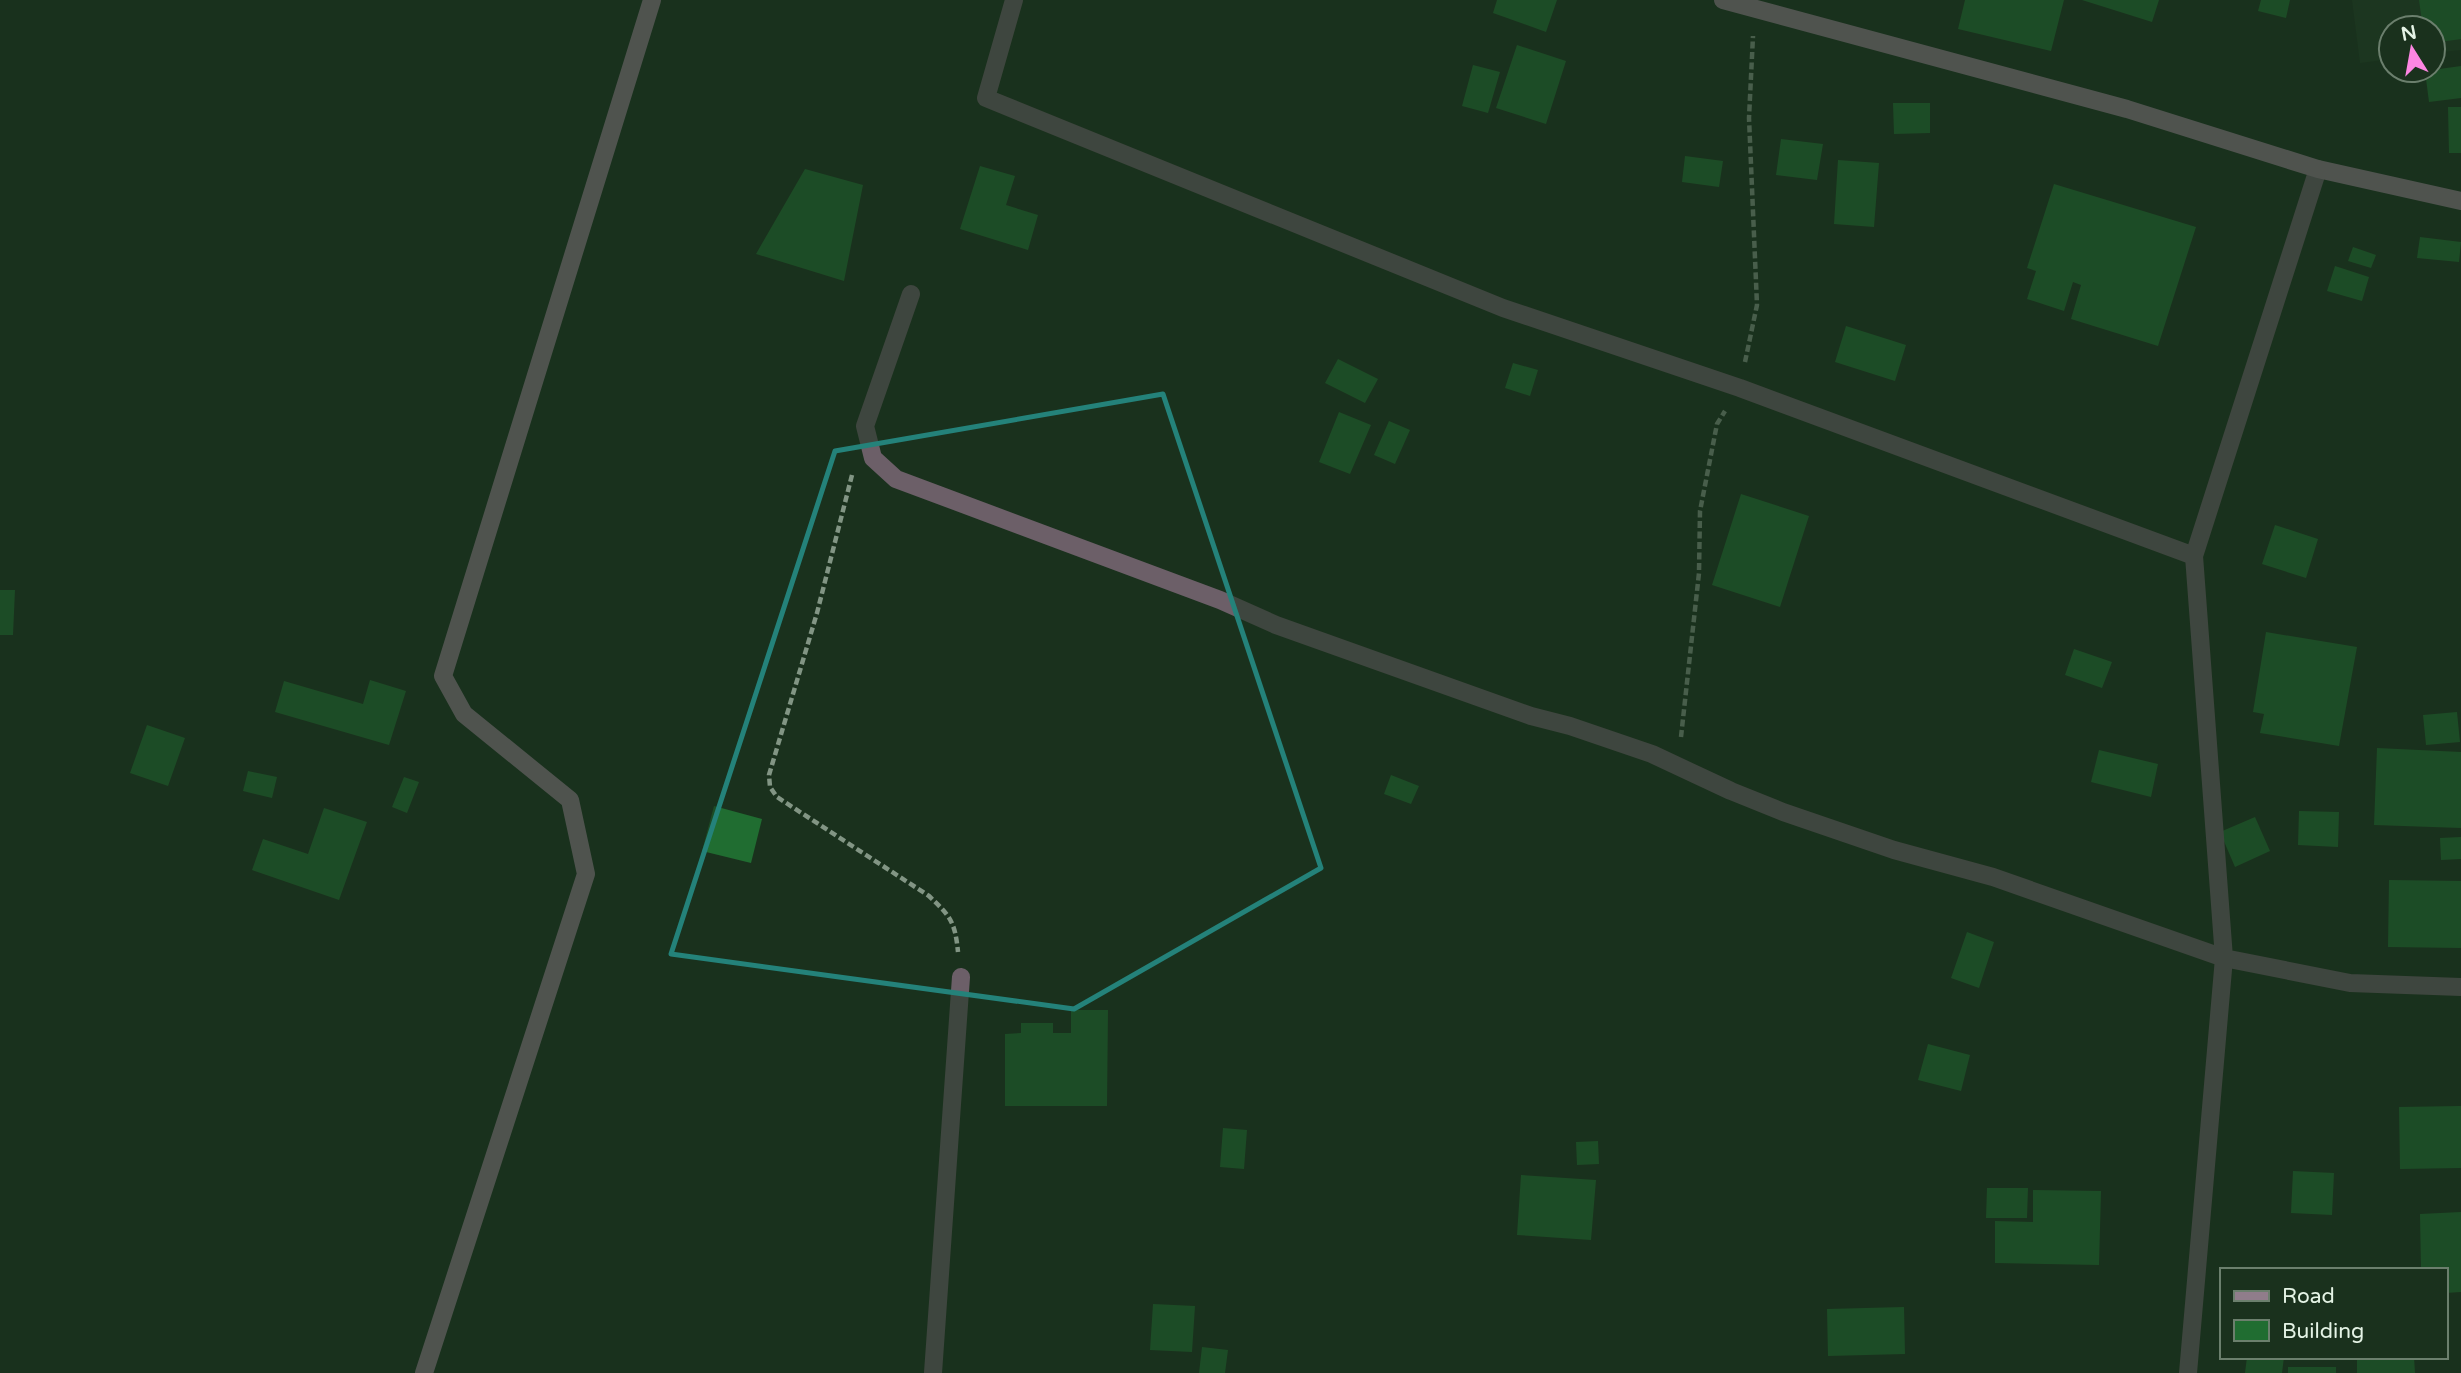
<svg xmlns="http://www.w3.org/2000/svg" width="2461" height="1373" font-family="'Varela Round',sans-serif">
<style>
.built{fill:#1f3d24}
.building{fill:#206d31}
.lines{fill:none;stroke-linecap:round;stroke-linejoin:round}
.path{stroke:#829584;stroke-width:4.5;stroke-dasharray:7 3.5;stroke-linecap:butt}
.street{stroke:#6c5f68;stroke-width:18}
.secondary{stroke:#907d8b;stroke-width:18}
.marked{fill:none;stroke:#24827a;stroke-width:5;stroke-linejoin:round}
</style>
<rect width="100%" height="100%" fill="#1a311d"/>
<path class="built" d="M 2352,0 L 2461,0 L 2461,50 L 2433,53 L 2433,28 L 2391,28 L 2391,59 L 2360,63 Z"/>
<path class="building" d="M 1497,0 L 1557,0 L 1546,32 L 1493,13 Z
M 1965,0 L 2064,0 L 2051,51 L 1958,29 Z
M 2082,0 L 2159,0 L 2152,22 Z
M 2261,0 L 2290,0 L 2286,18 L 2258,11 Z
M 2419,0 L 2461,0 L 2461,39 L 2433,43 L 2433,28 L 2423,28 Z
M 1517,45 L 1566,61 L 1546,124 L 1496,108 Z
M 1473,65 L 1500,72 L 1488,113 L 1462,106 Z
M 2461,66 L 2461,98 L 2429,102 L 2425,71 Z
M 1893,103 L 1930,103 L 1930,133 L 1894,134 Z
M 2448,107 L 2461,107 L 2461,153 L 2449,153 Z
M 1781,139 L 1823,144 L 1817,180 L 1776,175 Z
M 1685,156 L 1723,161 L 1719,187 L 1682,182 Z
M 1838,160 L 1879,163 L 1874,227 L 1834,224 Z
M 980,166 L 1015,176 L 1006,205 L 1038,215 L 1028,250 L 960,229 Z
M 805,169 L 863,185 L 844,281 L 756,254 Z
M 2054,184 L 2196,227 L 2158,346 L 2071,319 L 2081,285 L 2073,282 L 2064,311 L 2027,299 L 2036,271 L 2027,268 Z
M 2420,237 L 2461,242 L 2459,262 L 2417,258 Z
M 2353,247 L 2376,255 L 2371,268 L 2348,261 Z
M 2335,266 L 2369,277 L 2362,301 L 2327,291 Z
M 1846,326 L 1906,345 L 1895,381 L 1835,362 Z
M 1338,359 L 1378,379 L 1365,403 L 1325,383 Z
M 1513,363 L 1538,370 L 1530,396 L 1505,388 Z
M 1339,412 L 1371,425 L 1350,474 L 1319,462 Z
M 1389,421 L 1410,430 L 1395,464 L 1374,455 Z
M 1741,494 L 1809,516 L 1780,607 L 1712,585 Z
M 2275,525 L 2318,539 L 2306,578 L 2262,564 Z
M 0,590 L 15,590 L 13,635 L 0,635 Z
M 2266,632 L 2357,647 L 2339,746 L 2260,733 L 2264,714 L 2253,712 Z
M 2074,649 L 2112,662 L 2102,688 L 2065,675 Z
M 370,680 L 406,691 L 389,745 L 275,712 L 284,681 L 363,704 Z
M 2457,712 L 2460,742 L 2426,745 L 2423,715 Z
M 147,725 L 185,738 L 168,786 L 130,773 Z
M 2377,748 L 2461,752 L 2461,828 L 2374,825 Z
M 2099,750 L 2158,764 L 2151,797 L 2091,782 Z
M 248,771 L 277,777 L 272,798 L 243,791 Z
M 1391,775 L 1419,786 L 1411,804 L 1384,794 Z
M 404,777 L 419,782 L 407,813 L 392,807 Z
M 714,806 L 762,819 L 751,863 L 702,851 Z
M 324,808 L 367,822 L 339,900 L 252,870 L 263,839 L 308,854 Z
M 2299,811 L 2339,812 L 2338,847 L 2298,845 Z
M 2255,817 L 2270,851 L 2235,867 L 2220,832 Z
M 2461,837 L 2461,859 L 2441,860 L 2440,838 Z
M 2389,880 L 2461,881 L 2461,948 L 2388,947 Z
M 1967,932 L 1994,942 L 1979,988 L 1951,978 Z
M 1071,1010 L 1108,1010 L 1107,1106 L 1005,1106 L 1005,1034 L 1021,1033 L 1021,1023 L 1053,1023 L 1053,1033 L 1071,1033 Z
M 1928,1044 L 1970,1055 L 1961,1091 L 1918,1080 Z
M 2461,1106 L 2461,1168 L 2400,1169 L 2399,1107 Z
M 1223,1128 L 1247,1130 L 1244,1169 L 1220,1167 Z
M 1598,1141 L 1599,1164 L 1577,1165 L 1576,1142 Z
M 2293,1171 L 2334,1173 L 2332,1215 L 2291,1213 Z
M 1521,1175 L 1596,1180 L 1591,1240 L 1517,1235 Z
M 1987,1188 L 2028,1188 L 2027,1218 L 1986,1218 Z
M 2033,1190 L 2101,1191 L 2099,1265 L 1995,1263 L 1995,1221 L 2033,1222 Z
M 2461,1212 L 2461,1292 L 2445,1293 L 2445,1270 L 2421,1270 L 2420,1214 Z
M 1153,1304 L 1195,1306 L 1192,1352 L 1150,1350 Z
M 1904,1307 L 1905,1354 L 1828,1356 L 1827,1309 Z
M 1202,1347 L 1228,1350 L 1225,1373 L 1199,1373 Z
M 2247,1357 L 2284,1357 L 2282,1373 L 2245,1373 Z
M 2357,1357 L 2414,1357 L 2415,1373 L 2357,1373 Z
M 2288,1367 L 2336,1367 L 2336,1373 L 2288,1373 Z"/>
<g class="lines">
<path class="path" d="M 1745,362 L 1757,305 L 1749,118 L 1753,36
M 852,475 L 817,613 L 769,775 L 770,787 L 777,797 L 929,896 C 950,916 955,921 958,952
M 1681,737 L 1699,573 L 1700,511 L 1717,424 L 1725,411"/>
<path class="street" d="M 1014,0 L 986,98 L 1503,308 L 1740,388 L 2194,556
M 911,294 L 865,426 L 873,458 L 896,479 L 1220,600 L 1276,625 L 1531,716 L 1570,726 L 1652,754 L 1731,791 L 1783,812 L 1894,850 L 1993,877 L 2224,958 L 2350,983 L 2461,987
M 933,1373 L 961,977
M 2188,1373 L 2224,958 L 2194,556 L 2318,169"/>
<path class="secondary" d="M 1723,0 L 2127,109 L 2318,169 L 2461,201
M 424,1373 L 586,874 L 570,800 L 464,714 L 443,676 L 652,0"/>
</g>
<path d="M0 0H2461V1373H0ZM 1163,394 L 1321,868 L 1074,1009 L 671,954 L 835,451 Z" fill="#1a311d" fill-opacity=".55" fill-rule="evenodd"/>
<path class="marked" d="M 1163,394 L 1321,868 L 1074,1009 L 671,954 L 835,451 Z"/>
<rect x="2220" y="1268" width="228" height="91" fill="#1a311d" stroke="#6b7f6d" stroke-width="2"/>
<rect x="2234" y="1291" width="35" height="10" fill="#907d8b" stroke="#6b7f6d" stroke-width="2"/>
<text x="2282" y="1303" font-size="21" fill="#e4f3e5">Road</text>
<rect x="2234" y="1320" width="35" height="21" fill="#206d31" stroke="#6b7f6d" stroke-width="2"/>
<text x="2282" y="1338" font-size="21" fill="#e4f3e5">Building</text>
<g transform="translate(2412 49) rotate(349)"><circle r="33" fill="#1a311d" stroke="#6b7f6d" stroke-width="2"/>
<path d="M0-5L12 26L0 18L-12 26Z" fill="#fd86e2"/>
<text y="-10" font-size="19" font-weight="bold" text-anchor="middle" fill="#e4f3e5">N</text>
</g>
</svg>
